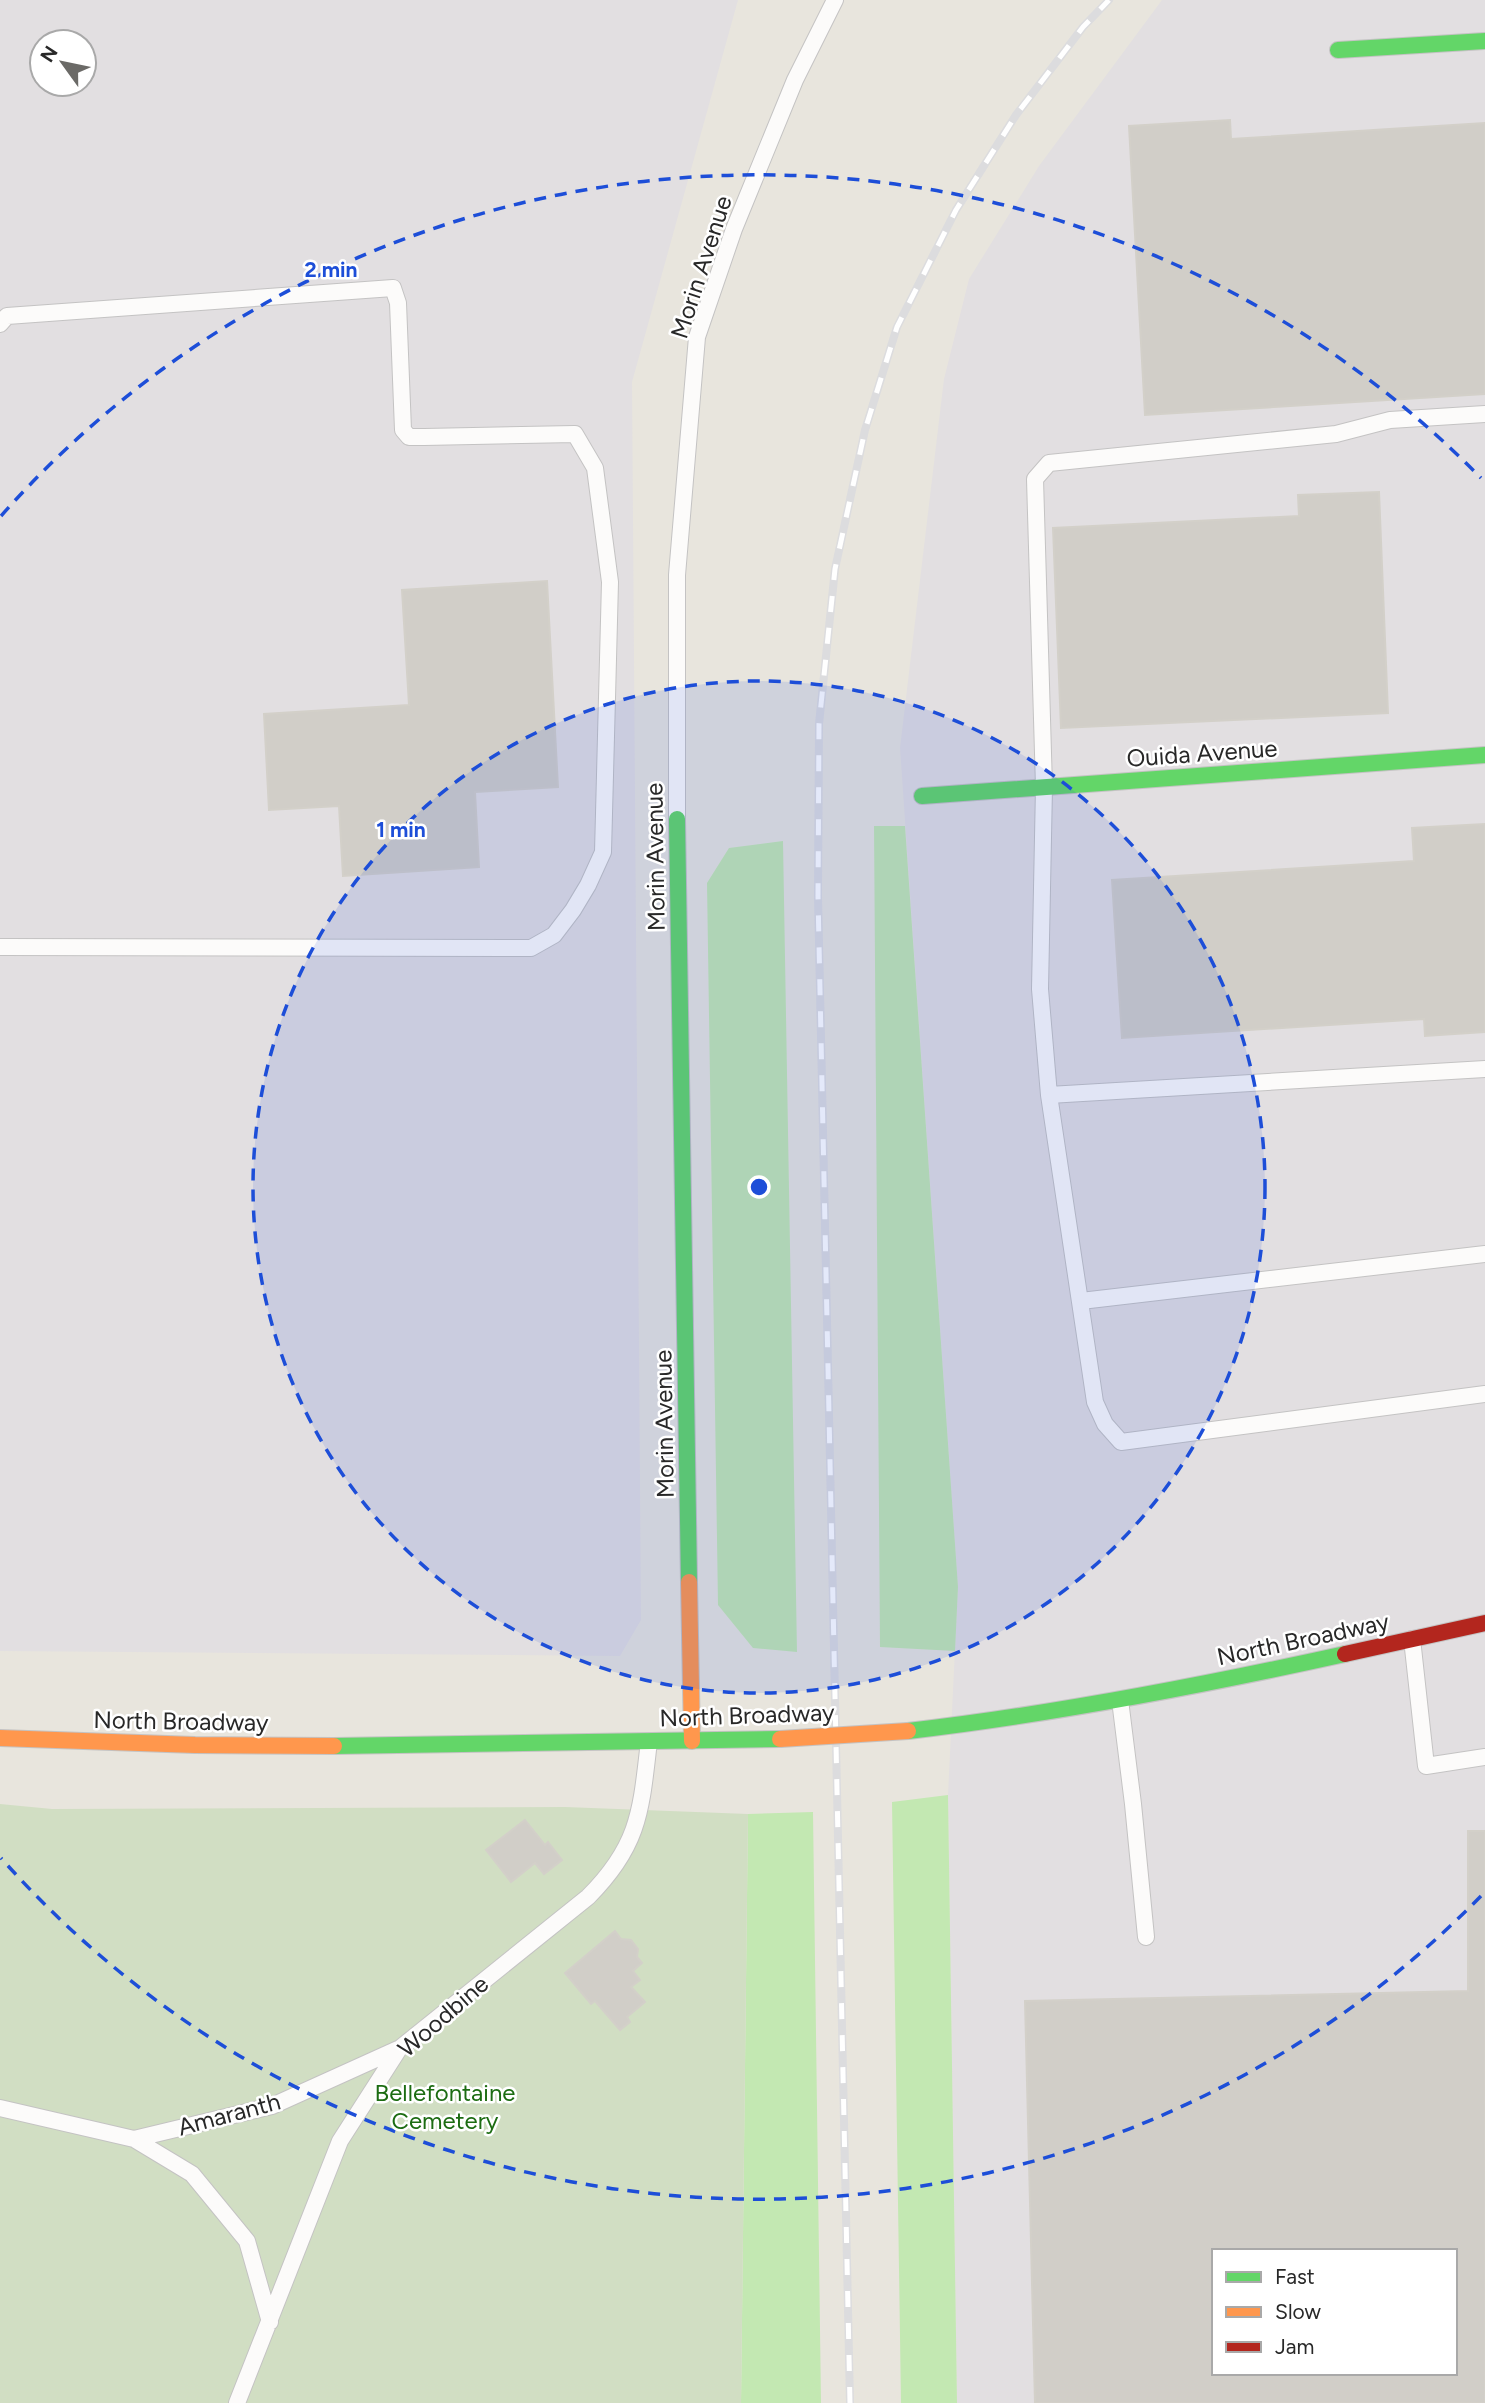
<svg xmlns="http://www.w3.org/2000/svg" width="1485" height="2403" font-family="Figtree,sans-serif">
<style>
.industrial{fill:#e2dfe1;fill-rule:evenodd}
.green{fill:#c3e8b2}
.cemetery{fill:#d1dec3}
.building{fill:#d1cec8;stroke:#d3d0c9;stroke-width:2;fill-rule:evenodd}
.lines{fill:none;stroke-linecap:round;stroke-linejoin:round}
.lane-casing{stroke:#c4c3c3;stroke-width:18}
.fast-casing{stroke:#c4c3c3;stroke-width:18}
.slow-casing{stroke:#c4c3c3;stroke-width:18}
.jam-casing{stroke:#c4c3c3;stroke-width:18}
.lane{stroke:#fcfbfa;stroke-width:16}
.fast{stroke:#63d668;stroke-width:16}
.slow{stroke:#ff974d;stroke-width:16}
.jam{stroke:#b3261e;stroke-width:16}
.rail-casing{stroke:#dcdcde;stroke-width:8}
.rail{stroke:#fff;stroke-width:5;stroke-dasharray:16;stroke-linecap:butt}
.slow-bridge-casing{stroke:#c4c3c3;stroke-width:18;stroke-linecap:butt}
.slow-bridge{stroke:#ff974d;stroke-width:16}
.ring{fill:none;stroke:#1d4ed8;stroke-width:3.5;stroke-dasharray:12 9}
.labels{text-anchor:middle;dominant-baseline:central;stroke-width:5;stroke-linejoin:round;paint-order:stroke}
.street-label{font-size:24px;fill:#282828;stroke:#fff}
.park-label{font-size:24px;fill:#1c6c12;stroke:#fff}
.centre{fill:#1d4ed8;stroke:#fff;stroke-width:3.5}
.ring-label{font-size:21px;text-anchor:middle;font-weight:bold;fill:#1d4ed8;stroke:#fff;stroke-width:5;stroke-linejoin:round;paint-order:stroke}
</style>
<rect width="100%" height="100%" fill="#e8e5dd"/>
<path class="industrial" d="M 0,0 L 738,0 L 632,382 L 641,1620 L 620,1656 L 0,1651 ZM 42,42 L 84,42 L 84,84 L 42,84 Z
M 1162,0 L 1485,0 L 1485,2403 L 957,2403 L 948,1795 L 958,1587 L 900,748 L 944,379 L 969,279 L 1039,166 ZM 1214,2251 L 1455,2251 L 1455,2373 L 1214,2373 Z"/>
<path class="green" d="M 874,826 L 905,826 L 958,1587 L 955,1651 L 880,1647 Z
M 783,841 L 797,1652 L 753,1648 L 718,1605 L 707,883 L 729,848 Z
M 948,1795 L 957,2403 L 901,2403 L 892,1802 Z
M 813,1812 L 821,2403 L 741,2403 L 748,1814 Z"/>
<path class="cemetery" d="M 0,1804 L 52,1809 L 565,1807 L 748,1814 L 741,2403 L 0,2403 Z"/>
<path class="building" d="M 1230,120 L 1231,139 L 1485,123 L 1485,394 L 1145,415 L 1129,126 Z
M 1379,492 L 1388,713 L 1061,728 L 1053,528 L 1299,516 L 1298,495 Z
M 547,581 L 558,787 L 475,792 L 479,867 L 343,876 L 339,806 L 269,810 L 264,714 L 409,705 L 402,590 Z
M 1485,824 L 1485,1032 L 1425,1036 L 1424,1019 L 1122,1038 L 1112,880 L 1414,861 L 1412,828 Z
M 525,1820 L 545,1845 L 548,1842 L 562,1860 L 544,1874 L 535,1863 L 511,1882 L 486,1850 Z
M 1468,1831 L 1485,1831 L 1485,2403 L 1035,2403 L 1025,2001 L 1468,1991 ZM 1214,2251 L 1455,2251 L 1455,2373 L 1214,2373 Z
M 615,1931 L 621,1939 L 631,1940 L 638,1949 L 637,1957 L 642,1963 L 633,1971 L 640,1980 L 631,1987 L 645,2002 L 627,2017 L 630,2022 L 620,2030 L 595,2001 L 591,2004 L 565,1973 Z"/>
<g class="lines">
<g class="lane-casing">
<path id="lane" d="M 0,324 L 7,316 L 393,288 L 398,303 L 403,430 L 409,437 L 424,437 L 575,434 L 595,468 L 610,582 L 603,852 L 588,885 L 573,910 L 554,935 L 531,948 L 0,947
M 1485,414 L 1390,420 L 1336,434 L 1049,463 L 1035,479 L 1044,787 L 1040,989 L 1049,1095 L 1095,1402 L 1105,1424 L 1121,1442 L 1485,1394
M 677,819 L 677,575 L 697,337 L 734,229 L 795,80 L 835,0
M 1049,1095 L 1485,1069
M 1081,1301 L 1485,1254
M 1412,1639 L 1426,1766 L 1485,1757
M 1120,1700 L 1133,1804 L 1146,1937
M 0,2108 L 134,2139 L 272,2106 L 398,2049
M 134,2139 L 192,2174 L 247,2241 L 270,2322
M 237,2403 L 340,2141 L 399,2049 L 588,1897 C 640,1845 641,1810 649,1741"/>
</g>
<g class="fast-casing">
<path id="fast" d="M 1338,50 L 1485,41
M 922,796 L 1485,755
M 677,819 L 689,1582
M 908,1731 C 1055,1714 1200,1686 1345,1654
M 334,1746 L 780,1739"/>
</g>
<g class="slow-casing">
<path id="slow" d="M 689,1582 L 692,1741
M 0,1738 L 195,1745 L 334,1746"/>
</g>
<g class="jam-casing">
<path id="jam" d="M 1345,1654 L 1485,1623"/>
</g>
<use href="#lane" class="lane"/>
<use href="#fast" class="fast"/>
<use href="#slow" class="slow"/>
<use href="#jam" class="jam"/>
<g class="rail-casing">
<path id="rail" d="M 850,2403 L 818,896 L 819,724 L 835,569 L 865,430 L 897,327 L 956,210 L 1016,115 L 1083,27 L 1109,0"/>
</g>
<use href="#rail" class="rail"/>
<g class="slow-bridge-casing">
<path id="slow-bridge" d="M 780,1739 L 908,1731"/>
</g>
<use href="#slow-bridge" class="slow-bridge"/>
</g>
<circle cx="759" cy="1187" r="506" fill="#1d4ed8" fill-opacity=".12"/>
<g class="ring">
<circle cx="759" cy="1187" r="506"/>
<path d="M1481 1896A1012 1012 0 0 1 1 1858M1 516A1012 1012 0 0 1 1481 478"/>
</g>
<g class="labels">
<g class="street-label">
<text transform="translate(701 267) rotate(-72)">Morin Avenue</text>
<text transform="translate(1202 753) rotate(-4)">Ouida Avenue</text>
<text transform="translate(655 857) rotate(-91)">Morin Avenue</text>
<text transform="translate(664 1424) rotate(-91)">Morin Avenue</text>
<text transform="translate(1303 1639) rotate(-12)">North Broadway</text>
<text transform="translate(747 1715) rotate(-2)">North Broadway</text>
<text transform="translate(181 1721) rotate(1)">North Broadway</text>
<text transform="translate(443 2016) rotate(-41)">Woodbine</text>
<text transform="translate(229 2114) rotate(-15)">Amaranth</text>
</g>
<g class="park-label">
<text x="445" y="2092">Bellefontaine<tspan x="445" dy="28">Cemetery</tspan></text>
</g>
</g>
<circle cx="759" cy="1187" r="10" class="centre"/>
<g class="ring-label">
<text x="331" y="277">2 min</text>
<text x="401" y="837">1 min</text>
</g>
<rect x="1212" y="2249" width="245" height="126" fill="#ffffff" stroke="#a9a9a9" stroke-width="2"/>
<rect x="1226" y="2272" width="35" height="10" fill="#63d668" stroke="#a9a9a9" stroke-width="2"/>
<text x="1275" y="2284" font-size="21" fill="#282828">Fast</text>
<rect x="1226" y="2307" width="35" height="10" fill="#ff974d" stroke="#a9a9a9" stroke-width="2"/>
<text x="1275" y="2319" font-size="21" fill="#282828">Slow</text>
<rect x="1226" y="2342" width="35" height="10" fill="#b3261e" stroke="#a9a9a9" stroke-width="2"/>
<text x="1275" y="2354" font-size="21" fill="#282828">Jam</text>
<g transform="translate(63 63) rotate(303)"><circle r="33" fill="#ffffff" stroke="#a9a9a9" stroke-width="2"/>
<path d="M0-5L12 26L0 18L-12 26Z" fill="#6b6a67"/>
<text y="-10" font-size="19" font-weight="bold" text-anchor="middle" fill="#282828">N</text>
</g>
</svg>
